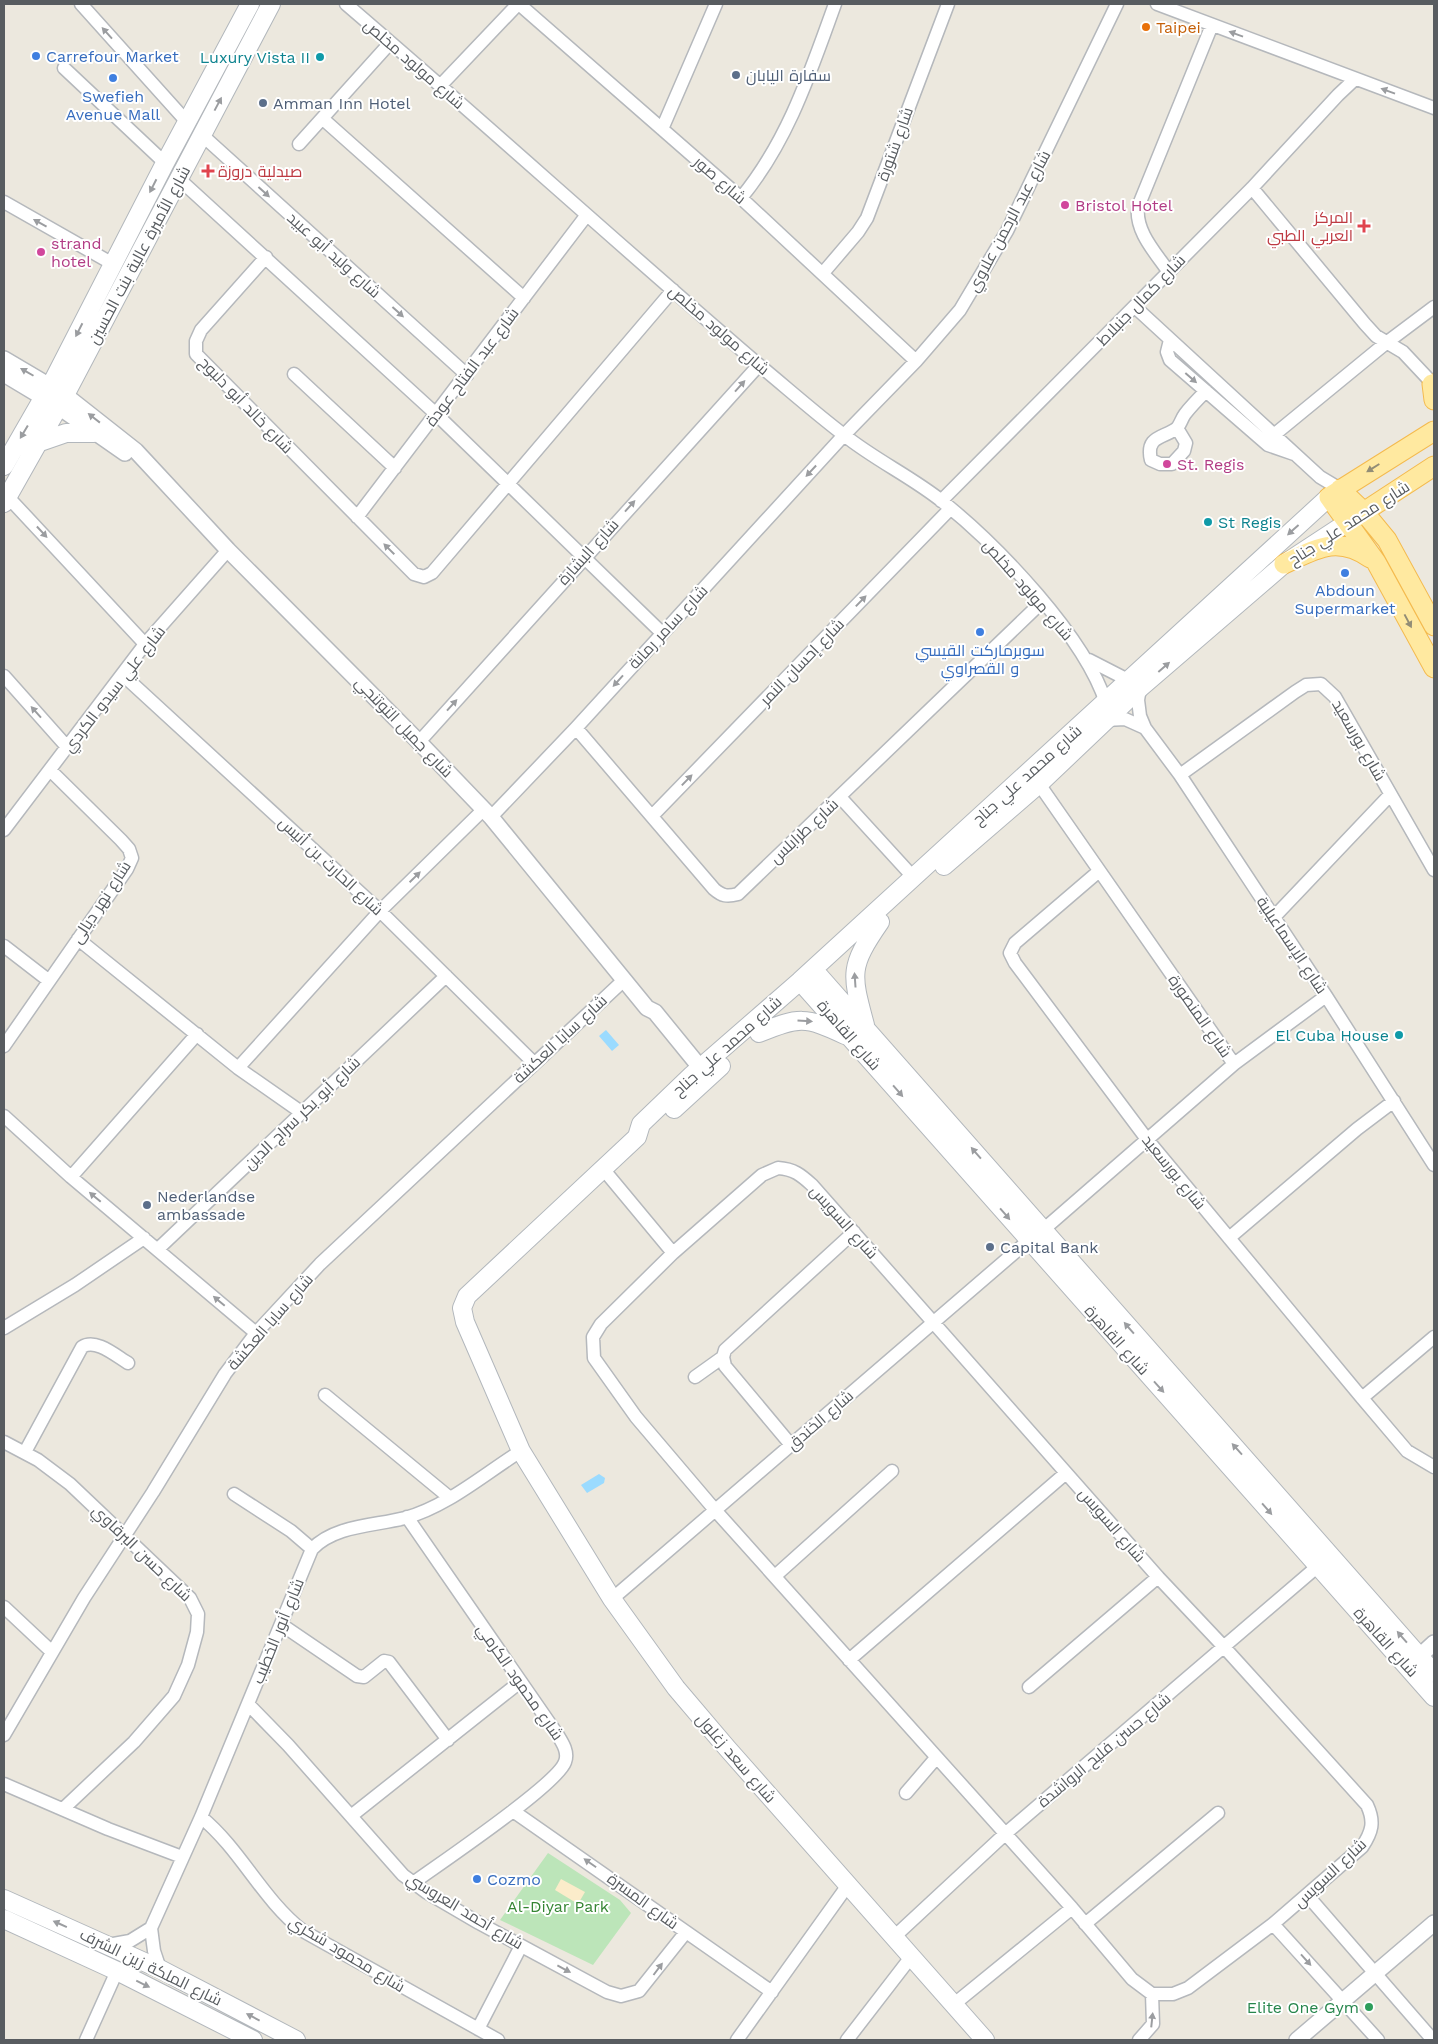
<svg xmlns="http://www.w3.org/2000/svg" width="1438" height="2044" font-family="'Work Sans',Cairo,sans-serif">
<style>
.green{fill:#bce5b9}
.sand{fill:#fbecca}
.water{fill:#9bdbff}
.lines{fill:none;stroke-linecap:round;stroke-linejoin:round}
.minor-casing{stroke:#b5b8bc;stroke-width:15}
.tertiary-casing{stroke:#b5b8bc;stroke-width:18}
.secondary-casing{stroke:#b2b7bc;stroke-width:20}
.primary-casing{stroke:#f4ba4e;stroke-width:21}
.minor{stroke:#fff;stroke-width:12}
.tertiary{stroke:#fff;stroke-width:15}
.secondary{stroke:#fff;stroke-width:18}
.primary{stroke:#ffe9a0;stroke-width:19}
.oneway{fill:#9b9da0}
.oneway2{fill:#928d76}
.food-dot{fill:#e8710a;stroke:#fff;stroke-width:2}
.shop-dot{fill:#3f7fe0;stroke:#fff;stroke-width:2}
.culture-dot{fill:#0f9aa8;stroke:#fff;stroke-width:2}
.service-dot{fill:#5c6f8a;stroke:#fff;stroke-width:2}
.health-dot{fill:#e0444e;stroke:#fff;stroke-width:2}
.hotel-dot{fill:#d1479c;stroke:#fff;stroke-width:2}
.leisure-dot{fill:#2e9e5b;stroke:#fff;stroke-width:2}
.labels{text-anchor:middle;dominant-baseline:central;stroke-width:4;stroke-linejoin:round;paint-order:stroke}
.food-label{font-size:16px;fill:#c56008;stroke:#fff;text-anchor:start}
.shop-label{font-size:16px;fill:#366cbe;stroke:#fff}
.culture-label{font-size:16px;fill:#0d838f;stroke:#fff;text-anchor:end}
.street-label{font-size:16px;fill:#585c60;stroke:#fff}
.service-label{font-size:16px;fill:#4e5e75;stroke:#fff;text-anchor:start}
.health-label{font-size:16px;fill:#be3a42;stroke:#fff;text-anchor:start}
.hotel-label{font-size:16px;fill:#b23c85;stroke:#fff;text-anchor:start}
.park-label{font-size:16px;fill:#348532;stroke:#fff}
.leisure-label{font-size:16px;fill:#27864d;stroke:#fff;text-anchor:end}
</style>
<rect width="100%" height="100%" fill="#ece8de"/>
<path class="green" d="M 548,1853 L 620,1900 L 631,1913 L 593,1965 L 500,1920 Z"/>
<path class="sand" d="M 561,1879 L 585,1892 L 578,1904 L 555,1890 Z"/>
<path class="water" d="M 606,1030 L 619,1045 L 612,1051 L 599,1036 Z
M 599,1474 L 605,1478 L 604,1483 L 587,1493 L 581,1485 Z"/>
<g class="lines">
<g class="minor-casing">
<path id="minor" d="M 81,4 L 187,122
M 346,4 C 485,123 620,246 759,365 C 787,388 815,413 844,435 C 875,460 912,477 943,502 C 998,546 1085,637 1106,703
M 519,4 L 741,198 L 916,361
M 1157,4 L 1434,108
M 64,68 L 165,163
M 440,86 L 518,4
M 323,119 L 524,298
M 662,129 L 716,4
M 202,135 L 467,375
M 299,144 L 390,43
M 179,179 L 436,414 L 662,633
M 1252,188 L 1365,324 L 1376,336 L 1403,352 L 1434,385
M 741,198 C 788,141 810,73 835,4
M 4,202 L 113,264
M 266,257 L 201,330 L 196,341 L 196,354 L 414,574 L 424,577 L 432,573 L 673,290
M 1168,271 C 1155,252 1135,231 1138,207 L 1212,25
M 823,273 L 858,232 L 867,218 L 948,4
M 1135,307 L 1320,477 L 1340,489
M 1170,340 L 1167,352 L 1170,360 L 1268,445 L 1294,454
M 294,374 L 395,468
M 1177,428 L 1186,443 L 1184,451 L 1172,464 L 1160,464 L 1151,460 C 1145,435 1165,438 1177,428 C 1180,425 1182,418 1185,414 C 1191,406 1199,398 1206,391
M 1275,434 L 1386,343 L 1434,307
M 8,497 L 145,644
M 941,501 L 1252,188 L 1338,95 L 1355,79
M 357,517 L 586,216
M 1089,660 L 1128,680
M 123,675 L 380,911 L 534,1063
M 4,676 L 68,748
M 1140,688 L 1138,700 L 1140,716 L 1145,728 L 1180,775 L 1326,996 L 1434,1165
M 1105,720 L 1125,719 L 1145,728
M 576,728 L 714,889 C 722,896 727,897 738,894 L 1043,601
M 419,742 L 759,365
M 1180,775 L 1295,692 L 1306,685 L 1321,684 L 1335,697 L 1434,870
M 1039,784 L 1234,1064 L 1043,1230
M 840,797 L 914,878
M 653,815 L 950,509
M 491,817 L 576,728 L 844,435 L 916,361 L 960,310 L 1007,231 L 1117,4
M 4,830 L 145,644 L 228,550
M 1098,872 L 1015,943 L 1010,953 L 1015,963 L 1146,1138 L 1362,1398 L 1407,1451 L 1434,1467
M 1274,917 L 1390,795
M 78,939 L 238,1068 L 301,1112
M 4,946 L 48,980
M 4,1046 L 127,869 L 132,858 L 129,849 L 121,840 L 51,771
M 1234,1064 L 1326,996
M 238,1068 L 380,911 L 483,810
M 4,1116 L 71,1177 L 256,1333
M 778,1168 C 794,1169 801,1175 812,1185 L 1158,1577 L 1224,1647 L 1367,1805 C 1375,1822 1372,1832 1362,1847 L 1273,1924 L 1188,1988 L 1173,1994 L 1152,1994 L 1132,1979 L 1072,1908 L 715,1510 L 636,1417 L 594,1358 L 593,1337 L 601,1324 L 673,1253 L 762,1175 Z
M 604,1170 L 673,1253
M 71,1177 L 197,1034
M 1229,1238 L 1357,1129 L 1394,1101
M 158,1249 L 446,976
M 4,1328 L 75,1285 L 144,1238
M 695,1377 L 723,1357
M 325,1395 L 450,1498
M 1362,1398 L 1434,1337
M 4,1442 L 38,1460 L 70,1484 L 190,1598 L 198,1614 L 197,1632 L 188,1665 L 174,1696 L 134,1742 L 63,1809
M 791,1445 L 725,1366 L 723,1357 L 725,1350 L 854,1232
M 25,1452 L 82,1347 C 96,1338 116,1356 128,1363
M 234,1494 L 291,1531 L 312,1549
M 407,1517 L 557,1734 C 562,1742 569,1752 565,1762 C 557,1785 439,1864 413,1883
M 775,1576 L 892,1471
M 612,1599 L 1028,1241
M 4,1607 L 52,1652
M 282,1625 L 357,1676 L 364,1677 L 384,1661 L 389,1662 L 448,1740
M 849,1660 L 1066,1473
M 1029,1687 L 1158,1577
M 248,1704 L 288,1745 L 403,1875 L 426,1892 L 479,1923 L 607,1992 L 621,1996 L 639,1991 L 686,1932
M 4,1735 L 84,1598 L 153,1492 L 225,1374 L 256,1333 L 320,1264 L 624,980
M 4,1784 L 108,1829 L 182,1857
M 906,1793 L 936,1758
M 513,1811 L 772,1992
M 351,1816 L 520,1682
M 201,1817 C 241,1850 262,1899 303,1931 L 498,2040
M 1307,1895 L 1433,2040
M 1085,1924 L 1218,1813
M 1273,1924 L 1378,2040
M 894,1937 L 1005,1834 L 1318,1566
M 108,1945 L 130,1941 L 151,1928
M 160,1969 L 154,1951 L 151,1928 L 201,1817 L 312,1549 C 335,1525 374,1526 405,1518 C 448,1506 484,1474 521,1451
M 953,2005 L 1072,1908
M 478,2029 L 521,1946
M 86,2040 L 117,1971
M 737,2040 L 848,1885
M 847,2040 L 911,1957
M 1139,2040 L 1153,2024 L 1152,1994"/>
</g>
<g class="tertiary-casing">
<path id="tertiary" d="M 4,359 L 65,395 L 136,451 L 228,550 L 419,742 L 491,817 L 647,1008 L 655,1012 L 708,1077
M 4,374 L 59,407 L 125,453
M 1411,1664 L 1434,1643
M 1297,2040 L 1434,1923"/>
</g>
<g class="secondary-casing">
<path id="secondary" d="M 40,442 L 66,433 L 94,433
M 4,466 L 54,379 L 165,163 L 250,4
M 4,503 L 65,395 L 271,4
M 944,866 L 1039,784 L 1140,688 L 1284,564 L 1348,522
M 813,969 L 1434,1673
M 800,981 L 1434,1697
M 865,1025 C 851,973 849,967 880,922
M 759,1033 C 799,1017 805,1016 845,1035
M 674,1109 L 721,1066
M 4,1899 L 160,1969 L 296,2040
M 4,1919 L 117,1971 L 253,2040
M 985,2040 L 727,1748 L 676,1688 L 612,1599 L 521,1451 L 465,1322 L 462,1308 L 467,1296 L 637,1137 L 641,1124 L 692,1075 L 800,981 L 1329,497"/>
</g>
<g class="primary-casing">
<path id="primary" d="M 1432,384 L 1434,400
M 1434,431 L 1329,497 L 1376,562 L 1434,668
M 1340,489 L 1364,512 L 1387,540 L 1434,626
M 1353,519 L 1434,466
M 1284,564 C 1316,549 1337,535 1370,558"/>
</g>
<use href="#minor" class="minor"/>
<use href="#tertiary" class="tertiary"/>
<use href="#secondary" class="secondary"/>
<use href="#primary" class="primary"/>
</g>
<defs><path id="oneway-solid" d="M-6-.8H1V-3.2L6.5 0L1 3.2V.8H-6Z" transform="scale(1.25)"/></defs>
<g class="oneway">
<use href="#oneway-solid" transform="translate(107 33) rotate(-132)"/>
<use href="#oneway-solid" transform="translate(1236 34) rotate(-160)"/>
<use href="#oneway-solid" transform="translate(1388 91) rotate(-160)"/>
<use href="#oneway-solid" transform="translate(218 104) rotate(-62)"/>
<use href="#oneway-solid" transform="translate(153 186) rotate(117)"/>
<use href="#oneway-solid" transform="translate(264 192) rotate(42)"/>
<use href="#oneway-solid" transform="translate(40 223) rotate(-151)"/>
<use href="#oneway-solid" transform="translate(398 312) rotate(42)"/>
<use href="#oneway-solid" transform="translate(79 330) rotate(117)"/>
<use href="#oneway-solid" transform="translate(27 372) rotate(-150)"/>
<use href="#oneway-solid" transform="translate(1191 378) rotate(41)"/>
<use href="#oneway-solid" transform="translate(740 386) rotate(-48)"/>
<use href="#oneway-solid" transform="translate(94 418) rotate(-142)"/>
<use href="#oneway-solid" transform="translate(24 432) rotate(121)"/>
<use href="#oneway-solid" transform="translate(811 471) rotate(133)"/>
<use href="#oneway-solid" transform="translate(630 506) rotate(-48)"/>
<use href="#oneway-solid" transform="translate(1293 530) rotate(138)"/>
<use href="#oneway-solid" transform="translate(42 532) rotate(47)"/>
<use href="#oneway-solid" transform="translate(389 549) rotate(-135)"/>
<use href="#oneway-solid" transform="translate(861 601) rotate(-46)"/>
<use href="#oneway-solid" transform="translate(1164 667) rotate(-41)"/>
<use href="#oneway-solid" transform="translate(618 681) rotate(132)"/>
<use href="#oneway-solid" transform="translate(452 705) rotate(-48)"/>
<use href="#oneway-solid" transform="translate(36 712) rotate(-132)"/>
<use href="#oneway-solid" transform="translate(687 780) rotate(-46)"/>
<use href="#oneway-solid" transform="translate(415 877) rotate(-44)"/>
<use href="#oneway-solid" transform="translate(855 980) rotate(-94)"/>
<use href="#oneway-solid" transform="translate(805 1021) rotate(3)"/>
<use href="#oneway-solid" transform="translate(898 1091) rotate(49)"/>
<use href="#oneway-solid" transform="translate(976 1153) rotate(-131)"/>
<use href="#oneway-solid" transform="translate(95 1197) rotate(-140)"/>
<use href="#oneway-solid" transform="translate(1005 1214) rotate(49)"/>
<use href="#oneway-solid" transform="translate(219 1301) rotate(-140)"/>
<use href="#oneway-solid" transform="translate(1129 1328) rotate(-131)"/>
<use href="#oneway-solid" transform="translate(1159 1387) rotate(48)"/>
<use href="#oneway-solid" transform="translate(1237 1449) rotate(-132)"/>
<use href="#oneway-solid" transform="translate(1267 1509) rotate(49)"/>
<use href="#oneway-solid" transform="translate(1402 1637) rotate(-131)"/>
<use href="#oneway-solid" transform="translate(590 1863) rotate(-145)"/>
<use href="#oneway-solid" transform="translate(60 1924) rotate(-156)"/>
<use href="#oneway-solid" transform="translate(1306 1960) rotate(48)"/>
<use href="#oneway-solid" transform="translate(564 1969) rotate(28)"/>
<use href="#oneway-solid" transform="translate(658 1969) rotate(-53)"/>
<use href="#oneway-solid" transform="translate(143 1984) rotate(26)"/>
<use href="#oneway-solid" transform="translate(253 2017) rotate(-152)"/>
<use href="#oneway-solid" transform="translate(1152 2020) rotate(-84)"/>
</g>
<g class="oneway2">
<use href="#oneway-solid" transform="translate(1373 468) rotate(148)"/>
<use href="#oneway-solid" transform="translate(1408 621) rotate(62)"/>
</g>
<circle class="food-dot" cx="1146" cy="27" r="5"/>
<g class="shop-dot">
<circle cx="36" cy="56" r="5"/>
<circle cx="113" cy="78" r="5"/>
<circle cx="1345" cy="573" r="5"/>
<circle cx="980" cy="632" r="5"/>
<circle cx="477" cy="1879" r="5"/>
</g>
<g class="culture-dot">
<circle cx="320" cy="57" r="5"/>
<circle cx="1208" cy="522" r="5"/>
<circle cx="1399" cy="1035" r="5"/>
</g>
<g class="service-dot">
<circle cx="736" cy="75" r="5"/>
<circle cx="263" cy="103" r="5"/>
<circle cx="147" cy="1205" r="5"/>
<circle cx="990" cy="1247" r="5"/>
</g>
<g class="health-dot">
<path d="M205.5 163.5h5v5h5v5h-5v5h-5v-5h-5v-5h5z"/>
<path d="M1361.5 218.5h5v5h5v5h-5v5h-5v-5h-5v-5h5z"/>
</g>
<g class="hotel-dot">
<circle cx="1065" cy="205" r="5"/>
<circle cx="41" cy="252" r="5"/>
<circle cx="1167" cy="464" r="5"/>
</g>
<circle class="leisure-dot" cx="1369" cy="2007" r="5"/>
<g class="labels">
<g class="food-label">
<text x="1156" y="27">Taipei</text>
</g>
<g class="shop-label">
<text x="46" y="56" text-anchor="start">Carrefour Market</text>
<text x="113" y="96">Swefieh<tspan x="113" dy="18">Avenue Mall</tspan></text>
<text x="1345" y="590">Abdoun<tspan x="1345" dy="18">Supermarket</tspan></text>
<text x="980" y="650">سوبرماركت القيسي<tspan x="980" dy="18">و القصراوي</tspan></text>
<text x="487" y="1879" text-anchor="start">Cozmo</text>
</g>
<g class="culture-label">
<text x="310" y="57">Luxury Vista II</text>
<text x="1218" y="522" text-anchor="start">St Regis</text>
<text x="1389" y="1035">El Cuba House</text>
</g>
<g class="street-label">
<text transform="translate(414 64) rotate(41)">شارع مولود مخلص</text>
<text transform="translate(895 144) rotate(-70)">شارع شتورة</text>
<text transform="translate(720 180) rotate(41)">شارع صور</text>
<text transform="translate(1009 221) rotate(-62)">شارع عبد الرحمن علاوي</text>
<text transform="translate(139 255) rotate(-62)">شارع الأميرة عالية بنت الحسين</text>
<text transform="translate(334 255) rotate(42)">شارع وليد أبو عبيد</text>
<text transform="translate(1141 300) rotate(-46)">شارع كمال جنبلاط</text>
<text transform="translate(719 330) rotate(41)">شارع مولود مخلص</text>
<text transform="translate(472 367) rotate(-53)">شارع عبد الفتاح عودة</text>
<text transform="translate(246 405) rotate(46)">شارع خالد أبو دلبوح</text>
<text transform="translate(1349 523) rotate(-33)">شارع محمد علي جناح</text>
<text transform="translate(588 552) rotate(-48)">شارع البشارة</text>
<text transform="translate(1028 590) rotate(49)">شارع مولود مخلص</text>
<text transform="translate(668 627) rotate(-47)">شارع سامر رمانة</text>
<text transform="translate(802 662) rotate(-46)">شارع إحسان النمر</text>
<text transform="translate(114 689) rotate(-52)">شارع علي سيدو الكردي</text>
<text transform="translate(404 727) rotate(46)">شارع جميل التوتنجي</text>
<text transform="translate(1359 740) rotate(60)">شارع بورسعيد</text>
<text transform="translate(1027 775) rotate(-42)">شارع محمد علي جناح</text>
<text transform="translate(804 831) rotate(-43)">شارع طرابلس</text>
<text transform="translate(331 866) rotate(43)">شارع الحارث بن أنيس</text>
<text transform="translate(101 902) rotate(-57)">شارع نهر ديالى</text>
<text transform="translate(1292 945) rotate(56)">شارع الإسماعيلية</text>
<text transform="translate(1200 1016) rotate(55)">شارع المنصورة</text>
<text transform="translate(849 1035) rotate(49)">شارع القاهرة</text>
<text transform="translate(560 1039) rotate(-43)">شارع سابا العكشة</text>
<text transform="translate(727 1046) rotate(-42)">شارع محمد علي جناح</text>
<text transform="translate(302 1113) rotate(-44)">شارع أبو بكر سراج الدين</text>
<text transform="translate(1174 1172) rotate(51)">شارع بورسعيد</text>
<text transform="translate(844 1222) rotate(48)">شارع السويس</text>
<text transform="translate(270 1322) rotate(-49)">شارع سابا العكشة</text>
<text transform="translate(1117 1340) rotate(48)">شارع القاهرة</text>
<text transform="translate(820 1420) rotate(-41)">شارع الخندق</text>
<text transform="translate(1112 1525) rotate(49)">شارع السويس</text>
<text transform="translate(142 1553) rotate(44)">شارع حسن البرقاوي</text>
<text transform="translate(278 1631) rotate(-68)">شارع أنور الخطيب</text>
<text transform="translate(1386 1642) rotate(48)">شارع القاهرة</text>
<text transform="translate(520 1682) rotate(55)">شارع محمود الكرمي</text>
<text transform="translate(1104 1750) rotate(-40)">شارع حسن فليح الرواشدة</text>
<text transform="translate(736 1758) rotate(49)">شارع سعد زغلول</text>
<text transform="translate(1330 1873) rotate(-43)">شارع السويس</text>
<text transform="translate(643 1901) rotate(36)">شارع المسرة</text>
<text transform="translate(465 1911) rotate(31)">شارع أحمد العروسي</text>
<text transform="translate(347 1954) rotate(31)">شارع محمود شكري</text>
<text transform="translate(151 1967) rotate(26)">شارع الملكة زين الشرف</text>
</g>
<g class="service-label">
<text x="746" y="75">سفارة اليابان</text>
<text x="273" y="103">Amman Inn Hotel</text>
<text x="157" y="1196">Nederlandse<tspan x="157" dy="18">ambassade</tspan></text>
<text x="1000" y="1247">Capital Bank</text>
</g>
<g class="health-label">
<text x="218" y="171">صيدلية دروزة</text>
<text x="1353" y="217" text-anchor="end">المركز<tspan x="1353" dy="18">العربي الطبي</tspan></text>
</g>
<g class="hotel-label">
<text x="1075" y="205">Bristol Hotel</text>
<text x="51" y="243">strand<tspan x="51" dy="18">hotel</tspan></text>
<text x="1177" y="464">St. Regis</text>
</g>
<g class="park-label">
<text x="558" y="1906">Al-Diyar Park</text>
</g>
<g class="leisure-label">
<text x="1359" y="2007">Elite One Gym</text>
</g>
</g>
<rect width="1438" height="2044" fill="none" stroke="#585c60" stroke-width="10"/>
</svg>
